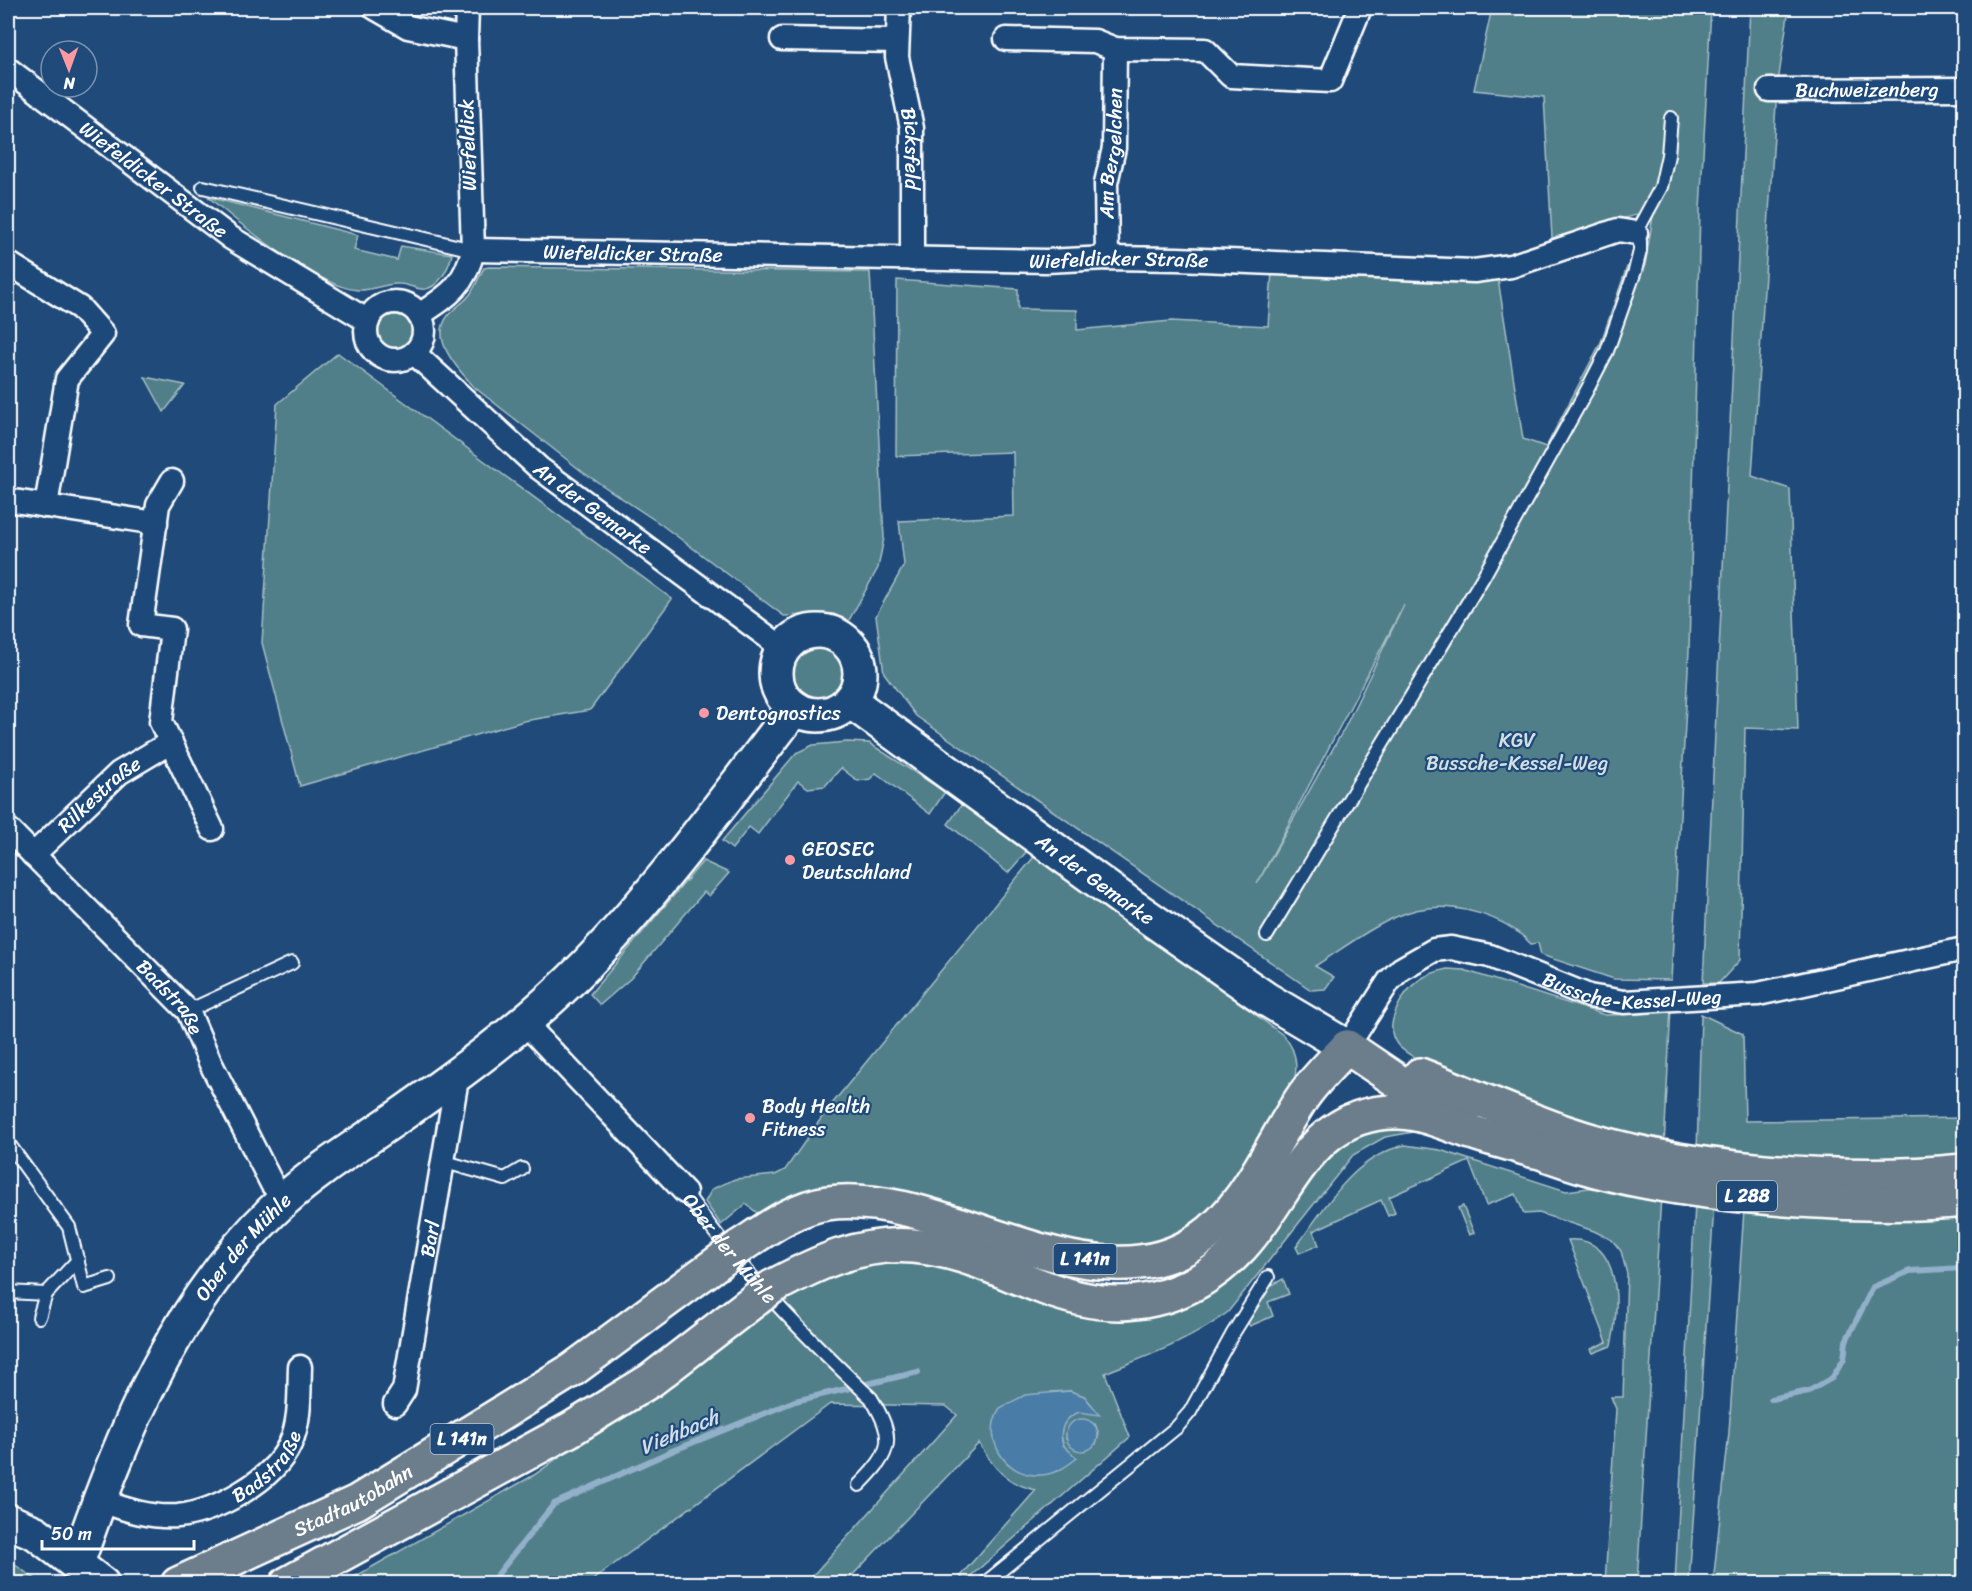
<svg xmlns="http://www.w3.org/2000/svg" width="1972" height="1591" viewBox="0 0 1972 1591" font-family="Sriracha,sans-serif">
  <style>
    .green { fill: #517f89; stroke: #a8bfc4; stroke-width: 1.5; fill-rule: evenodd }
    .water { fill: #497ba6; stroke: #92b0ca; stroke-width: 1.5 }
    .lines { fill: none; stroke-linecap: round; stroke-linejoin: round }
    .stream { stroke: #92b0ca; stroke-width: 6 }
    .lane-casing { stroke: #fff; stroke-width: 16 }
    .street-casing { stroke: #fff; stroke-width: 27 }
    .secondary-casing { stroke: #fff; stroke-width: 38 }
    .primary-casing { stroke: #fff; stroke-width: 38 }
    .highway-casing { stroke: #fff; stroke-width: 38 }
    .lane { stroke: #1f4a7a; stroke-width: 12 }
    .street { stroke: #1f4a7a; stroke-width: 22 }
    .secondary { stroke: #1f4a7a; stroke-width: 33 }
    .primary { stroke: #6c7d8b; stroke-width: 33 }
    .highway { stroke: #6c7d8b; stroke-width: 33 }
    .highway-bridge-casing { stroke: #fff; stroke-width: 38; stroke-linecap: butt }
    .highway-bridge { stroke: #6c7d8b; stroke-width: 33 }
    .poi-dot { fill: #ff9aa2; stroke: #1f4a7a; stroke-width: 2 }
    .labels { text-anchor: middle; dominant-baseline: central; stroke-width: 4.5; stroke-linejoin: round; paint-order: stroke }
    .shield { fill: #1f4a7a; stroke: #bcc9d7; stroke-width: 1.5 }
    .shield-label { font-size: 18px; font-weight: bold; fill: #fff }
    .street-label { font-size: 20px; fill: #fff; stroke: #1f4a7a }
    .poi-label { font-size: 20px; fill: #fff; stroke: #1f4a7a; text-anchor: start }
    .park-label { font-size: 20px; fill: #d4dfe2; stroke: #1f4a7a }
    .water-label { font-size: 21px; font-style: italic; fill: #d2dee9; stroke: #1f4a7a }
  </style>
  <rect width="100%" height="100%" fill="#1f4a7a"/>
  <filter id="ink" filterUnits="userSpaceOnUse"><feTurbulence type="fractalNoise" baseFrequency=".0167" numOctaves="2"/><feDisplacementMap in="SourceGraphic" scale="12" xChannelSelector="R" yChannelSelector="G"/><feConvolveMatrix kernelMatrix="1 2 1 2 8 2 1 2 1" color-interpolation-filters="sRGB"/></filter>
  <g filter="url(#ink)">
    <g class="green">
      <path d="M1492,8H1711L1700,210L1689,651L1671,980L1614,979L1541,955L1538,943L1531,944C1505,916 1454,901 1416,910C1380,919 1346,947 1315,966L1334,977L1325,989L1311,990L916,716L884,673L876,616L904,565L899,521L1014,516L1013,452L896,456L897,280L1018,289V309L1077,310V330L1171,321L1268,326L1272,272L1498,279L1523,439L1546,447L1601,342L1627,267L1644,271L1654,210L1552,238L1544,97L1474,90ZM1404,605L1345,727L1257,884Z"/>
      <polygon points="1750,8 1789,8 1777,89 1752,476 1790,489 1798,730 1745,728 1740,960 1719,983 1703,983"/>
      <path d="M208,197L358,235L354,250L397,260L401,246L452,254C449,268 438,291 421,289C413,288 407,284 399,284C385,283 372,291 358,290C320,288 238,223 208,197Z"/>
      <path d="M489,267L870,272L884,538L878,568L848,622L834,614L784,616L659,523L584,473L474,387C459,370 430,341 447,317C452,309 462,304 468,297C475,289 478,278 484,268Z"/>
      <circle cx="395" cy="333" r="18"/>
      <polygon points="338,353 672,599 590,710 524,721 300,786 262,643 277,404"/>
      <polygon points="145,377 185,385 164,412"/>
      <circle cx="817" cy="675" r="27"/>
      <polygon points="847,742 869,743 945,792 930,814 876,773 870,779 858,781 841,768 825,786 808,788 798,781 758,834 749,827 732,849 722,841 796,753 813,745"/>
      <polygon points="962,804 1028,850 1008,873 948,824"/>
      <path d="M1038,852L1283,1035C1301,1054 1297,1075 1290,1099L1205,1224L1126,1256L870,1192L762,1217L746,1204L721,1225L705,1202L712,1189L735,1179L775,1175L785,1170L827,1110Z"/>
      <polygon points="703,861 729,873 709,896 704,892 631,978 600,1005 590,994"/>
      <path d="M1447,969L1464,970L1605,1015L1639,1014L1671,1007L1664,1147C1640,1142 1616,1137 1593,1131C1562,1122 1411,1065 1397,1044C1388,1032 1392,1019 1398,1006C1409,984 1423,974 1447,969Z"/>
      <polygon points="1701,1014 1743,1034 1745,1121 1964,1118 1964,1158 1901,1164 1697,1153"/>
      <path d="M1386,1122L1441,1132H1414L1385,1137L1353,1155L1228,1312C1193,1340 1147,1356 1105,1373L1130,1437L965,1581L960,1576L1036,1490C1007,1484 993,1468 979,1443L845,1583H806L957,1415L946,1406L830,1404L594,1579L598,1583L342,1584L534,1475L765,1309L833,1268L908,1257L1160,1311L1326,1149ZM1070,1391L1084,1396L1099,1414C1093,1413 1086,1411 1080,1412C1055,1416 1056,1449 1077,1458L1058,1471L1037,1475L1051,1392ZM1095,1424L1099,1434L1096,1444L1066,1439L1067,1428Z"/>
      <path d="M1405,1145L1440,1150L1566,1191L1612,1185L1661,1196L1637,1583H1605L1616,1409L1611,1397H1623L1627,1274L1621,1251L1612,1240L1594,1231L1539,1213L1524,1214L1516,1194L1486,1205L1469,1161L1389,1197L1395,1213L1388,1216L1381,1200L1313,1231L1319,1245L1299,1253L1296,1247C1326,1206 1353,1157 1405,1145Z"/>
      <polygon points="1695,1204 1714,1206 1689,1583 1675,1584"/>
      <polygon points="1463,1206 1474,1233 1469,1235 1458,1208"/>
      <polygon points="1744,1209 1964,1211 1964,1583 1713,1584 1729,1432"/>
      <path d="M1568,1240C1623,1236 1620,1310 1611,1346L1593,1353L1591,1349L1607,1342Z"/>
      <polygon points="1283,1279 1289,1294 1268,1302 1273,1316 1250,1326 1247,1321 1270,1286"/>
      <polygon points="8,1560 41,1583 8,1583"/>
    </g>
    <g class="water">
      <path d="M1070,1391L1084,1396L1100,1415L1079,1412C1064,1418 1058,1430 1063,1445L1077,1458C1066,1467 1054,1475 1039,1475C1004,1476 981,1437 1000,1408L1025,1395Z"/>
      <circle cx="1082" cy="1435" r="16"/>
    </g>
    <g class="lines">
      <g class="stream">
        <polyline points="1771,1399 1809,1391 1832,1378 1844,1359 1846,1341 1873,1287 1910,1271 1964,1268"/>
        <polyline points="490,1584 554,1504 672,1451 795,1401 918,1372"/>
      </g>
      <defs>
        <g id="lane">
          <polyline points="203,187 473,250"/>
          <polyline points="1267,935 1482,579 1587,390 1607,351 1635,271 1640,251 1640,241 1636,233 1661,187 1668,155 1671,118"/>
          <polyline points="188,1011 292,963"/>
          <polyline points="8,1143 69,1227 84,1287 110,1279"/>
          <polyline points="442,1161 505,1179 522,1169"/>
          <path id="s1" d="M685,1192C738,1268 803,1334 871,1398C896,1439 892,1452 859,1485"/>
          <polyline points="8,1292 46,1294 78,1260"/>
          <polyline points="39,1317 46,1294"/>
          <polyline points="984,1584 1177,1427 1190,1412 1232,1335 1268,1277"/>
        </g>
        <g id="street">
          <polyline points="375,8 408,27 466,39"/>
          <path id="s2" d="M899,8L897,57L912,128V259"/>
          <polyline points="782,39 897,41"/>
          <polyline points="1006,39 1095,41 1115,49 1205,50 1231,76 1330,81 1360,8"/>
          <path id="s3" d="M8,69L231,238L368,321"/>
          <path id="s4" d="M1769,90L1964,89"/>
          <path id="s5" d="M473,250L1046,261L1107,258L1177,259L1474,271L1511,266L1618,230L1636,233"/>
          <path id="s6" d="M1107,258L1106,183L1114,148L1115,49"/>
          <polyline points="8,263 80,308 103,334 67,379 46,506"/>
          <circle cx="395" cy="331" r="29"/>
          <path d="M419,315C448,296 465,286 473,250L466,39L467,8"/>
          <path id="s7" d="M414,353L539,468L784,649"/>
          <polyline points="172,481 158,505 141,625 172,629 161,722 212,829"/>
          <polyline points="8,500 156,523"/>
          <path id="s8" d="M8,829L188,1011L210,1062L272,1184L284,1199"/>
          <path id="s9" d="M33,855L119,773L171,742"/>
          <polyline points="523,1021 685,1192"/>
          <path id="s10" d="M1347,1047L1389,981L1401,969L1434,950L1451,948L1490,956L1589,996L1624,1002L1758,994L1964,949"/>
          <path id="s11" d="M395,1404L404,1390L458,1073"/>
          <path id="s12" d="M102,1501C126,1510 151,1518 178,1516C216,1512 274,1480 290,1444C301,1421 299,1392 300,1367"/>
        </g>
        <g id="secondary">
          <circle cx="818" cy="673" r="42"/>
          <path id="s13" d="M850,701L1128,903L1266,999L1347,1047"/>
          <polyline points="8,1521 36,1533 102,1584"/>
          <path id="s14" d="M77,1563C124,1429 177,1298 284,1200C317,1170 358,1145 395,1119C461,1073 529,1023 586,965C662,886 728,795 795,708"/>
        </g>
        <g id="primary">
          <polyline points="1347,1047 1427,1101 1463,1118"/>
          <path d="M1420,1075C1468,1094 1516,1115 1564,1132C1677,1171 1846,1183 1964,1171"/>
          <path d="M1510,1139C1596,1179 1692,1192 1786,1199C1845,1203 1905,1206 1964,1200"/>
        </g>
        <g id="highway">
          <path d="M739,1247C767,1229 794,1208 827,1203C944,1187 1091,1314 1199,1240C1247,1208 1271,1144 1302,1098C1315,1079 1332,1063 1347,1047"/>
          <path d="M772,1287C817,1263 860,1242 913,1246C999,1252 1062,1320 1154,1299C1188,1291 1218,1272 1242,1246C1291,1193 1310,1109 1400,1112C1422,1113 1445,1123 1465,1130C1488,1138 1512,1144 1535,1151"/>
          <path id="s15" d="M178,1584L357,1502L572,1370L724,1258"/>
          <polyline points="287,1584 571,1429 651,1380 756,1299"/>
        </g>
      </defs>
      <use href="#lane" class="lane-casing"/>
      <use href="#street" class="street-casing"/>
      <use href="#secondary" class="secondary-casing"/>
      <use href="#primary" class="primary-casing"/>
      <use href="#highway" class="highway-casing"/>
      <use href="#lane" class="lane"/>
      <use href="#street" class="street"/>
      <use href="#secondary" class="secondary"/>
      <use href="#primary" class="primary"/>
      <use href="#highway" class="highway"/>
      <defs>
        <g id="highway-bridge">
          <polyline points="724,1258 739,1247"/>
          <polyline points="756,1299 772,1287"/>
        </g>
      </defs>
      <use href="#highway-bridge" class="highway-bridge-casing"/>
      <use href="#highway-bridge" class="highway-bridge"/>
    </g>
  </g>
  <g class="poi-dot">
    <circle cx="704" cy="713" r="6"/>
    <circle cx="790" cy="860" r="6"/>
    <circle cx="750" cy="1118" r="6"/>
  </g>
  <g class="labels">
    <g class="shield">
      <rect x="1717" y="1181" width="60" height="30" rx="4.5"/>
      <rect x="1053.5" y="1244" width="63" height="30" rx="4.5"/>
      <rect x="430.5" y="1424" width="63" height="30" rx="4.5"/>
    </g>
    <g class="shield-label">
      <text x="1747" y="1196">L 288</text>
      <text x="1085" y="1259">L 141n</text>
      <text x="462" y="1439">L 141n</text>
    </g>
    <g class="street-label">
      <text stroke="none"><textPath href="#s4" startOffset="98">Buchweizenberg</textPath></text>
      <text transform="translate(468 145) rotate(-92)">Wiefeldick</text>
      <text stroke="none"><textPath href="#s2" startOffset="142">Bicksfeld</textPath></text>
      <text stroke="none"><textPath href="#s6" startOffset="105">Am Bergelchen</textPath></text>
      <text stroke="none"><textPath href="#s3" startOffset="183">Wiefeldicker Straße</textPath></text>
      <text stroke="none"><textPath href="#s5" startOffset="160">Wiefeldicker Straße</textPath></text>
      <text stroke="none"><textPath href="#s5" startOffset="646">Wiefeldicker Straße</textPath></text>
      <text stroke="none"><textPath href="#s7" startOffset="237">An der Gemarke</textPath></text>
      <text stroke="none"><textPath href="#s9" startOffset="90">Rilkestraße</textPath></text>
      <text stroke="none"><textPath href="#s13" startOffset="303">An der Gemarke</textPath></text>
      <text stroke="none"><textPath href="#s10" startOffset="339">Bussche-Kessel-Weg</textPath></text>
      <text stroke="none"><textPath href="#s8" startOffset="234">Badstraße</textPath></text>
      <text stroke="none"><textPath href="#s11" startOffset="170">Barl</textPath></text>
      <text stroke="none"><textPath href="#s14" startOffset="360">Ober der Mühle</textPath></text>
      <text stroke="none"><textPath href="#s1" startOffset="72">Ober der Mühle</textPath></text>
      <text stroke="none"><textPath href="#s12" startOffset="183">Badstraße</textPath></text>
      <text stroke="none"><textPath href="#s15" startOffset="194">Stadtautobahn</textPath></text>
    </g>
    <g class="poi-label">
      <text x="716" y="713">Dentognostics</text>
      <text x="802" y="849">GEOSEC<tspan x="802" dy="23">Deutschland</tspan></text>
      <text x="762" y="1106">Body Health<tspan x="762" dy="23">Fitness</tspan></text>
    </g>
    <g class="park-label">
      <text x="1517" y="740">KGV<tspan x="1517" dy="23">Bussche-Kessel-Weg</tspan></text>
    </g>
    <g class="water-label">
      <text transform="translate(679 1432) rotate(-23)">Viehbach</text>
    </g>
  </g>
  <rect width="1972" height="1591" fill="none" stroke="#1f4a7a" stroke-width="30"/>
  <rect x="15" y="15" width="1942" height="1561" fill="none" stroke="#fff" stroke-width="2" filter="url(#ink)"/>
  <g transform="translate(69 69) rotate(179)"><circle r="28" fill="#1f4a7a" stroke="#7992af" stroke-width="1.5"/>
  <path d="M0-4.5L10 22L0 15L-10 22Z" fill="#ff9aa2"/>
  <text y="-9" font-size="16" font-weight="bold" text-anchor="middle" fill="#ffffff">N</text>
  </g>
  <path d="M42 1540v9h152v-9" fill="none" stroke="#ffffff" stroke-width="3"/>
  <text x="51" y="1540" font-size="18" fill="#ffffff" stroke="#1f4a7a" stroke-width="4.5" paint-order="stroke">50 m</text>
</svg>
